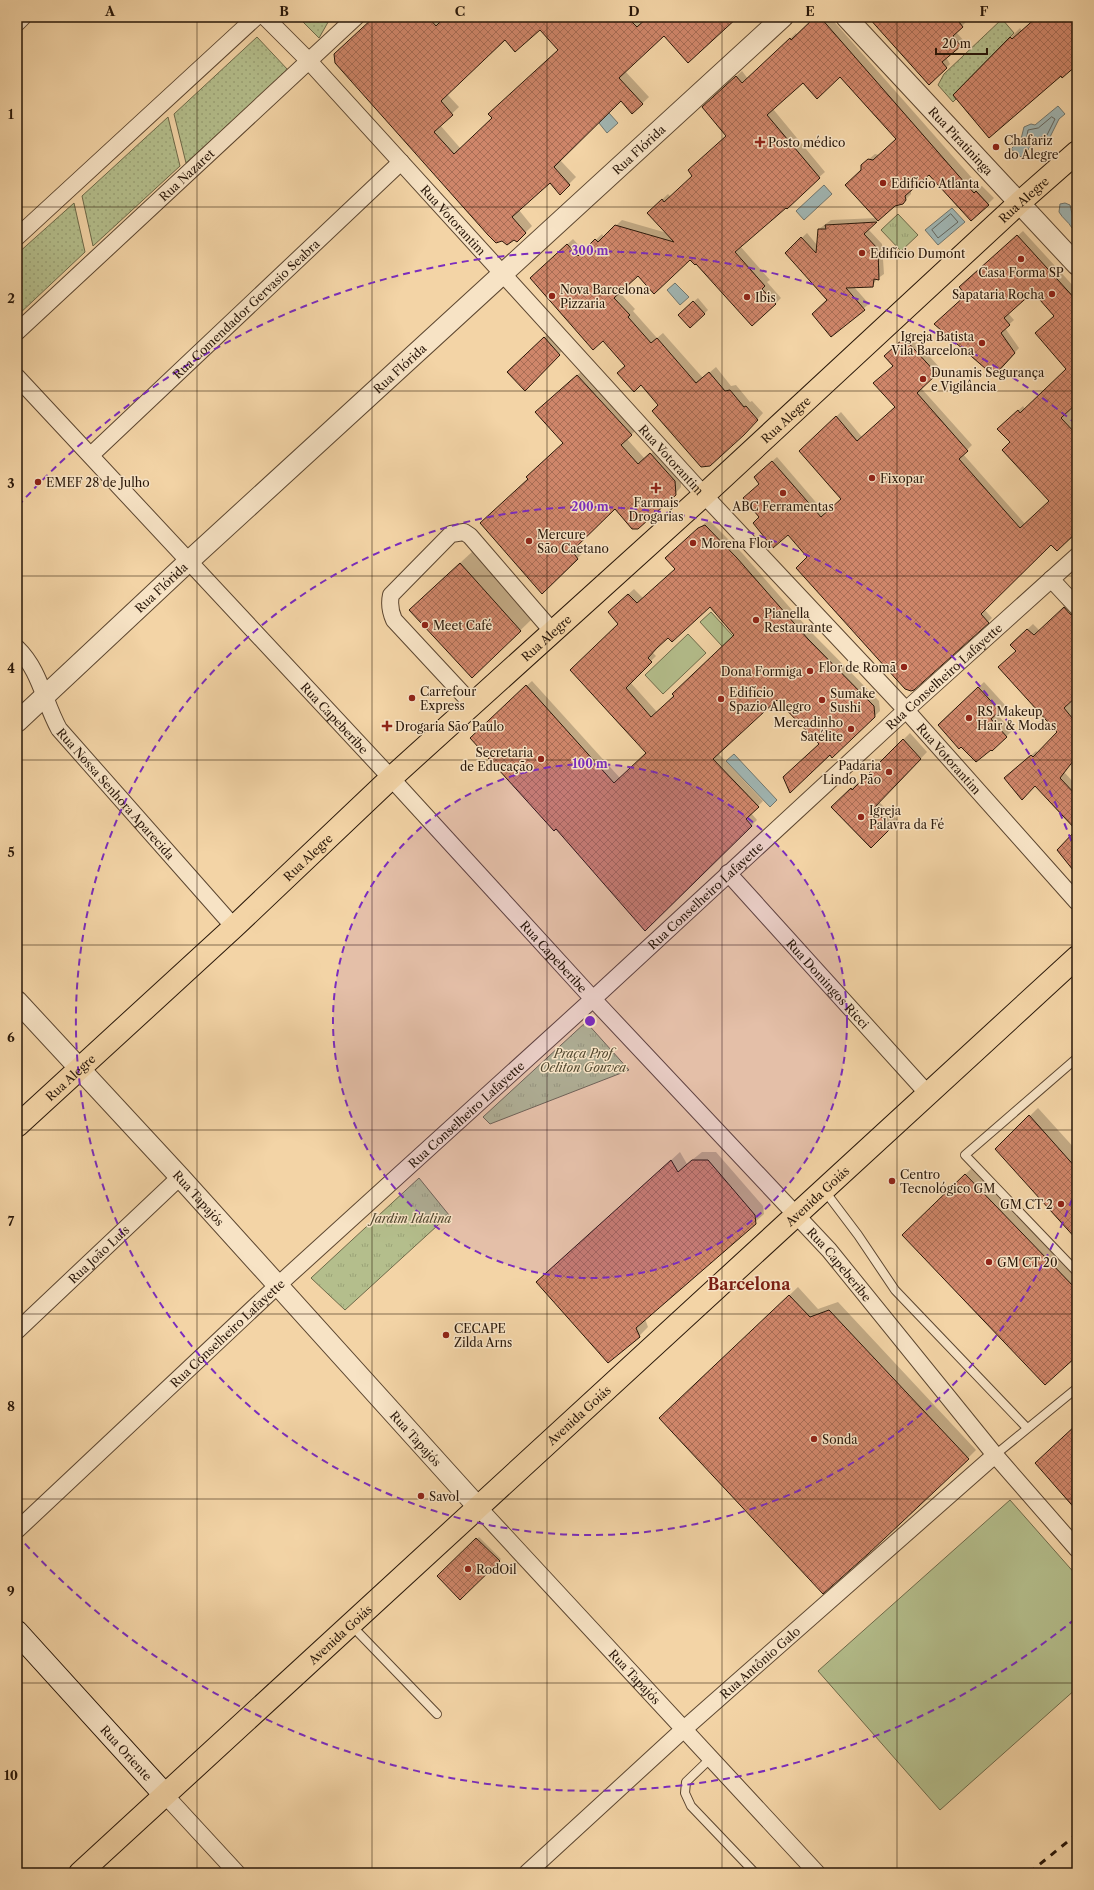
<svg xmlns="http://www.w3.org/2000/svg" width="1094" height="1890" viewBox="0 0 1094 1890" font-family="'Libre Caslon Text',serif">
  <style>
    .grass { fill: url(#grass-dots); stroke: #6e6a4a }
    .park { fill: url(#park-tufts); stroke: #6e6a4a }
    .pitch { fill: #b4be8c; stroke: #6e6a4a }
    .water { fill: #a0b5b2; stroke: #70766e }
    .shadow { fill: #0003; fill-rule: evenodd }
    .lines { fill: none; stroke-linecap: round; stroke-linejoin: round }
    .shore { stroke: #64665e; stroke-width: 1 }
    .building { fill: url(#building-cross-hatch); stroke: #291709; fill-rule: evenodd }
    .service-casing { stroke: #5c4630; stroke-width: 10 }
    .minor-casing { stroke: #5c4630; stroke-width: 18 }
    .tertiary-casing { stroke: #5c4630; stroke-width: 22 }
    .secondary-casing { stroke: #291709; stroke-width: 24 }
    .primary-casing { stroke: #291709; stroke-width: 24 }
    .service { stroke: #f7e3c5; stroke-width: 8 }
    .minor { stroke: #f7e3c5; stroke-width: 16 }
    .tertiary { stroke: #f7e3c5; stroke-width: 20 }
    .secondary { stroke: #f7e3c5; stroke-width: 22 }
    .primary { stroke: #f3d4a6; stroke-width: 22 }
    .rail { stroke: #291709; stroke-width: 3; stroke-dasharray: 7 7; stroke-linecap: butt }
    .grid { fill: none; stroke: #291709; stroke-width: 1; stroke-opacity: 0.55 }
    .ring { fill: none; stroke: #7b2cbf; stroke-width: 2; stroke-dasharray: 7 5 }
    .poi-dot { fill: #8f2418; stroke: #f7e3c5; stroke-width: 1.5 }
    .labels { text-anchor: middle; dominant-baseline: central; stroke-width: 3; stroke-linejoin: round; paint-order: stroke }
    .poi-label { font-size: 12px; fill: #291709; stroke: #f7e3c5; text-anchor: start }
    .street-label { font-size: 12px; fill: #291709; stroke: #f7e3c5 }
    .park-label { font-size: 12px; font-style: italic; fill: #534930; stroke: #f7e3c5 }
    .district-label { font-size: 16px; font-weight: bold; fill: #7a1f14; stroke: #f7e3c5 }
    .centre { fill: #7b2cbf; stroke: #f7e3c5; stroke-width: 2 }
    .ring-label { font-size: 12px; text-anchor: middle; font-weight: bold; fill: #7b2cbf; stroke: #f7e3c5; stroke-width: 3; stroke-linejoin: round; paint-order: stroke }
    .neatline { fill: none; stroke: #291709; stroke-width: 1.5 }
    .grid-label { font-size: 13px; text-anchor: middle; font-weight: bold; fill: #291709 }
  </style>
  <defs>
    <pattern id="grass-dots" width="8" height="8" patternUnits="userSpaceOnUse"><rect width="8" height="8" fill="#b4be8c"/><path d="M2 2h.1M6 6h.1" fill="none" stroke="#9ba377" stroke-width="1.8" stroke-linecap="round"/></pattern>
    <pattern id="park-tufts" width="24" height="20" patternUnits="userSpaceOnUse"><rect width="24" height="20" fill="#b4be8c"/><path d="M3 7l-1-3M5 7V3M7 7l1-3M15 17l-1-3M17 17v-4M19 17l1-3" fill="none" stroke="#9ba377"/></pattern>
    <pattern id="building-cross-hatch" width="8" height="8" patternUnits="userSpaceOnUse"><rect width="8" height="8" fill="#cf866a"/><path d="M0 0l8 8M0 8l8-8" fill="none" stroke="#a86d55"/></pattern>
  </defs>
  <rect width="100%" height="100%" fill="#f3d4a6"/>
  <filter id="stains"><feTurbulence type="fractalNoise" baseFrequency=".005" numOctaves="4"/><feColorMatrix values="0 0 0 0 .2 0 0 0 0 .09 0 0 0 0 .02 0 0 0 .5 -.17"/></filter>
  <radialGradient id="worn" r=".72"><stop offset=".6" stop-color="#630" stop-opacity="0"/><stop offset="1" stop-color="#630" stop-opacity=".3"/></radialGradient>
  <g class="grass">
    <polygon points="298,17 331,17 319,38"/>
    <polygon points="1002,19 1014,33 953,95 956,99 953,102 938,85 944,74"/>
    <polygon points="257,37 288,70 186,163 174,114"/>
    <polygon points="168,117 180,166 93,246 82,196"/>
    <polygon points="74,203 85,252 17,316 17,254"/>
  </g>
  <g class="park">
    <polygon points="898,214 918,235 901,251 881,230"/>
    <polygon points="586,1022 629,1070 490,1124 483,1117"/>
    <polygon points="419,1178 449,1215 345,1310 311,1278"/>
  </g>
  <g class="pitch">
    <polygon points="711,612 742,646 731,656 700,622"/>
    <polygon points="688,634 706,653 663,694 645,675"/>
    <polygon points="1010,1500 1077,1576 1077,1688 940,1810 818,1671"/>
  </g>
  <g class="water">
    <polygon points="1058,106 1065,114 1059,119 1049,139 1031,145 1024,156 1021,157 1011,149 1021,139 1024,127 1031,124 1035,125"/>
    <polygon points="609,113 618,123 607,133 599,123"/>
    <polygon points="824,185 832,194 804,220 796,211"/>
    <path d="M1065,203L1070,205L1073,218L1077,219V228H1072C1068,221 1063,219 1059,212L1060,204Z"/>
    <polygon points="952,208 965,222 938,245 925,230"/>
    <polygon points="675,283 689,297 680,305 667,290"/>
    <polygon points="734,754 777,800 770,807 726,761"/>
  </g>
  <g class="shadow">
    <path d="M375,17H440L443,20L447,17H640L644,21L649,17H736L664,35L625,71L649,97L632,113L621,100L560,160L576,177L560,193L550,182L519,210L532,226L517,241L336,63ZM540,28L559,50L461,149L440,125L459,107L447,94L505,39Z"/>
    <polygon points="744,17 750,17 746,20"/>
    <polygon points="816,17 830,17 964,169 980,187 982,186 994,198 988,204 929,174 911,190 911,194 902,203 894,206 868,229 882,244 884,274 877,279 872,286 854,287 869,304 831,335 828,300 786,253 807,233 817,245 819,229 831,220 877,218 862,170 868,160 875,154 879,155 897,139 841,75 803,82 773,109 825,172 740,246 770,280 767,282 781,298 775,304 690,259 638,274 619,292 635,309 633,311 657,338 663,333 703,378 716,367 731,386 736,385 750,402 752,401 763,413 750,428 626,366 603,339 537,272 573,239 584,251 602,234 604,237 622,220 667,233 654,207 668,194 671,197 694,175 727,136 709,101 742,71 748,79 796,33 797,35"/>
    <polygon points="870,17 962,17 966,22 956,32 964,41 946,57 950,64 929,84"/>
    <polygon points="1037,17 1077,17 1077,62 954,95 1020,28 1022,31"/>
    <polygon points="1023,231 1077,290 1077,531 1051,544 984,609 992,618 988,622 808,557 788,533 761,517 759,473 777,457 826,514 842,499 800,451 841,412 862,437 896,406 894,366 890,351 909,334 941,369 921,388 972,445 963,454 1025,524 1050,501 1011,442 999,429 1023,406 1025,409 1067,369 1055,316 1033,291 1008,313 1014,320 1005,328 1019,348 999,370 967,295 965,282"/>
    <polygon points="698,298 708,310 704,314 683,311"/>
    <polygon points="548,334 563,350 525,389 508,372"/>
    <polygon points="584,369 638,428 627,439 645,459 657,448 681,474 681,487 675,494 615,508 577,544 584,552 542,593 529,479 564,443 543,406"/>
    <path d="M710,521L742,553L813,634L879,701L880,711L832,756L777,698L718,753L763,801L751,813L757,820L645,929L476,732L532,681L620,778L647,753L571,670L619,624L614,607L634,589L643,598L676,569L671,553L705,523ZM710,606L735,635L657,712L630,682L656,656L652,652L668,636Z"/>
    <polygon points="473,551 533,618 472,677 423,597"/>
    <polygon points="1070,603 1077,609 1077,756 1064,772 1077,786 1077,830 1035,785 1010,774 1036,751 1038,753 1058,732 1017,651 1011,645 1033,624 1040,631"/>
    <polygon points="984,682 1005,705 996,713 1012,731 992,750 939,725"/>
    <polygon points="910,733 927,752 879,802 898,820 872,846 833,807 858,782 859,784"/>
    <polygon points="1038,1108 1077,1151 1077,1238 996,1149"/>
    <polygon points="680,1152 687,1164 702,1152 716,1152 763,1206 764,1214 645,1319 648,1327 639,1336 546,1274"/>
    <polygon points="974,1166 1077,1273 1077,1355 903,1235"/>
    <polygon points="798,1287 818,1309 838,1302 976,1450 968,1458 669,1410"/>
    <polygon points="479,1537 501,1559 461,1599 438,1576"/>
  </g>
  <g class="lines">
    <g class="shore">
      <polygon points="1052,117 1055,119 1047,135 1026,141 1028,130 1038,128"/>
      <polygon points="951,214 958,222 938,238 932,230"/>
    </g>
  </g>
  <g class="building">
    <path d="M374,17H428L436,26L445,17H627L637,27L648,17H738L688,63L664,36L619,78L643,104L632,114L621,101L554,167L570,185L560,195L550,183L512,217L526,233L517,242L514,240L507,245L502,241L496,243L488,235L335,63L334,54ZM540,30L558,50L488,114L492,118L454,154L434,132L453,115L441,101L505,40L515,52Z"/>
    <polygon points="815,17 820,17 958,175 974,193 976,191 989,205 971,221 929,175 905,196 906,200 903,204 895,206 878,221 845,185 861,170 861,165 868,159 873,160 896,139 840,77 817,99 803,83 767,115 820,178 787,209 786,208 735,252 765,286 762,289 776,304 752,326 696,264 695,265 690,260 654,294 638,276 614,298 630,315 628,317 651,343 657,338 696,383 709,372 725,391 730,390 744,407 746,406 758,420 744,435 710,466 701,467 652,411 658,405 641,385 634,392 617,373 625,366 603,341 593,350 530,278 567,244 578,256 595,239 598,242 615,225 674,242 647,213 662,199 664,202 692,176 688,170 726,136 702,107 736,76 742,83 790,38 791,40"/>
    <polygon points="868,17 955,17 963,27 953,36 961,46 942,62 947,68 929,85"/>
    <polygon points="1037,17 1077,17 1077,65 1062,78 1061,76 989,138 953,95 1010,37 1012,39"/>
    <polygon points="877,222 864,234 878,249 879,280 874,279 873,287 846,288 865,310 831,337 812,314 827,300 785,253 801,237 816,253 818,229 826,229 825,225"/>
    <polygon points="1017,235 1077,301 1077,403 1061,418 1077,435 1077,532 1057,551 1051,545 981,614 989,623 914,690 911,691 905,689 796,568 807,557 788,535 773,548 753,523 759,517 743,498 759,484 754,477 772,461 821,517 841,499 799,451 836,416 857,441 895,407 873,383 893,366 884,356 904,338 937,374 917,393 968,451 959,459 1020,528 1049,501 1002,450 1010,442 997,429 1018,410 1020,413 1066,369 1035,333 1054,316 1033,292 1004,318 1010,325 1001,333 1015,353 994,376 934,324 966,295 959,287"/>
    <polygon points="693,301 705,314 690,328 678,315"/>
    <polygon points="544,337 560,355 525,391 507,372"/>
    <polygon points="577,375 632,435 621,445 638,464 650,453 675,481 676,495 638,529 632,529 615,509 572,551 578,559 542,594 480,523 528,479 526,477 563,443 535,412"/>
    <path d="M705,525L737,558L808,639L874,706L875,717L832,758L830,755L790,793L783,777L819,744L777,700L713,759L759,807L746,819L752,826L645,931L556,829L554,831L470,738L526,685L614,783L646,753L570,670L618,624L608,612L628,594L637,603L675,569L665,558L698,528ZM710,607L734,635L672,694L674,696L651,717L626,688L652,662L648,658L657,648L668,638L672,642Z"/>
    <polygon points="460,563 521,631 472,678 409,610"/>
    <polygon points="1064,607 1070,614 1077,616 1077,696 1064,708 1077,724 1077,756 1060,778 1077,796 1077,875 1057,850 1076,830 1035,786 1022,800 1004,778 1031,755 1033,757 1057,732 998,667 1016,651 1010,645 1027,629 1034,635"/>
    <polygon points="978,687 1000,711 991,719 1007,737 992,751 991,750 976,762 961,747 959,749 938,725"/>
    <polygon points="903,739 921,759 873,809 892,827 871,848 831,807 851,788 852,790"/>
    <polygon points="1029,1115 1077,1169 1077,1240 995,1149"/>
    <polygon points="671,1160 678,1172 692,1160 708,1160 755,1215 756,1224 636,1328 640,1337 608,1363 536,1282"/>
    <polygon points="965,1174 1077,1290 1077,1356 1045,1385 902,1235"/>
    <polygon points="789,1295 810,1317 829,1310 969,1459 868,1554 823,1594 659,1418"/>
    <polygon points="1077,1424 1077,1511 1035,1463"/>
    <polygon points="476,1538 500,1561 460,1600 437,1576"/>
  </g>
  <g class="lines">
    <defs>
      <g id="service">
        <polyline points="1077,1058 965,1155 1077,1272"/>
        <polyline points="824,1190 858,1235 895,1290 1027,1428"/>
        <polyline points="995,1455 1077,1388"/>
        <polyline points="351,1625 437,1714"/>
        <polyline points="711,1758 686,1782 685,1793 691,1806 755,1873"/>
      </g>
      <g id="minor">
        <path id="s1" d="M265,17L308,60L704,495L906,710L1077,902"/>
        <polyline points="17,23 23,17"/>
        <polyline points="17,237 256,17"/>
        <path id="s2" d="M17,332L356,17"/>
        <path id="s3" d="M17,377L391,778L593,999L829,1250L995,1455L1077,1549"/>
        <path id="s4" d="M91,455L401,162"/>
        <polyline points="1051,579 1077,607"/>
        <path id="s5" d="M17,648C40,670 44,702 59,729L234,927"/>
        <path d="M473,705L394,620C390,611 389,604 391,595L451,534L464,532L470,536L553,632"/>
        <path id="s6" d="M728,873L928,1094"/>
        <path id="s7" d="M17,1331L180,1177"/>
        <path id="s8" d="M478,1507L817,1873"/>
        <path id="s9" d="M17,1530L277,1286L593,999L906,710L1077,556"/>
        <polyline points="165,1795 237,1873"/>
        <path id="s10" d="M527,1873L684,1729L995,1455"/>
      </g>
      <g id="tertiary">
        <path id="s11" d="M846,17L1077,265"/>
        <path id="s12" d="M17,722L189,561L783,17"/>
        <path id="s13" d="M17,1001L180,1177L478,1507"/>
      </g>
      <g id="secondary">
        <path id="s14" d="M17,1632L165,1795"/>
      </g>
      <g id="primary">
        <path id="s15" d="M17,1126L234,927L391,778L704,495L1019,203L1077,152"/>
        <path id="s16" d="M80,1873L1077,957"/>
      </g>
    </defs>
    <use href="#service" class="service-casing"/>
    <use href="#minor" class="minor-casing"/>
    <use href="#tertiary" class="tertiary-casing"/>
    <use href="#secondary" class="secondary-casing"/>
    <use href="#primary" class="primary-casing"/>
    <use href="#service" class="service"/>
    <use href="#minor" class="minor"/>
    <use href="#tertiary" class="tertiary"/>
    <use href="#secondary" class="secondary"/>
    <use href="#primary" class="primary"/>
    <g class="rail">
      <polyline points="1029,1873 1077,1834"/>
      <polyline points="1068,1873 1077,1866"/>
    </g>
  </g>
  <path class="grid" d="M197,17V1873M372,17V1873M547,17V1873M722,17V1873M897,17V1873M17,207H1077M17,391H1077M17,576H1077M17,760H1077M17,945H1077M17,1130H1077M17,1314H1077M17,1499H1077M17,1683H1077"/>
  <circle cx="590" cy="1021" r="257" fill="#7b2cbf" fill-opacity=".12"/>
  <g class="ring">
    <circle cx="590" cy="1021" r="257"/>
    <path d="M1076 1188A514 514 0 1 1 1076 854"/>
    <path d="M1075 1619A770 770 0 0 1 18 1536M18 506A770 770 0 0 1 1075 423"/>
  </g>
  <g class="poi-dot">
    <path d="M758 136h4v4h4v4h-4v4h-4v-4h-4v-4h4z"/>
    <circle cx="996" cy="147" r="4"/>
    <circle cx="883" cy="183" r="4"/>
    <circle cx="862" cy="253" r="4"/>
    <circle cx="1021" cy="259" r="4"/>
    <circle cx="1052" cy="294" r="4"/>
    <circle cx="552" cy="296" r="4"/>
    <circle cx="747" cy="297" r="4"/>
    <circle cx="982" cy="343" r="4"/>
    <circle cx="923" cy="379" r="4"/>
    <circle cx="872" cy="478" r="4"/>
    <circle cx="38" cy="482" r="4"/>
    <path d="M654 482h4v4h4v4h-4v4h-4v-4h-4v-4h4z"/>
    <circle cx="783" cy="493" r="4"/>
    <circle cx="529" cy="541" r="4"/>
    <circle cx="693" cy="543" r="4"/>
    <circle cx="756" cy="620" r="4"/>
    <circle cx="425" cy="625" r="4"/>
    <circle cx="904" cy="667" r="4"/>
    <circle cx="810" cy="671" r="4"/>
    <circle cx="412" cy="698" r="4"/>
    <circle cx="721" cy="699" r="4"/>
    <circle cx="822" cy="700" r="4"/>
    <circle cx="969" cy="718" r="4"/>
    <path d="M385 720h4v4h4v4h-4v4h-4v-4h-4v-4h4z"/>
    <circle cx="851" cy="729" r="4"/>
    <circle cx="541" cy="759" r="4"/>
    <circle cx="889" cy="772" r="4"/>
    <circle cx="861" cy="817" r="4"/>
    <circle cx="892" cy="1181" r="4"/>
    <circle cx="1061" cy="1204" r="4"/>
    <circle cx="989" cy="1262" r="4"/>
    <circle cx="446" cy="1335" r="4"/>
    <circle cx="814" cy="1439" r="4"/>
    <circle cx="421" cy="1496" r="4"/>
    <circle cx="468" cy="1569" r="4"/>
  </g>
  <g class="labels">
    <g class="poi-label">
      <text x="1004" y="140">Chafariz<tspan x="1004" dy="14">do Alegre</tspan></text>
      <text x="768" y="142">Posto médico</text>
      <text x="891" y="183">Edifício Atlanta</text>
      <text x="870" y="253">Edifício Dumont</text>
      <text x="1021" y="272" text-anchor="middle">Casa Forma SP</text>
      <text x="560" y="289">Nova Barcelona<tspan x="560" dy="14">Pizzaria</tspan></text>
      <text x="1044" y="294" text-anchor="end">Sapataria Rocha</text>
      <text x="755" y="297">Ibis</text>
      <text x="974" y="336" text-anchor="end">Igreja Batista<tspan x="974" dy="14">Vila Barcelona</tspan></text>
      <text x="931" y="372">Dunamis Segurança<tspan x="931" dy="14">e Vigilância</tspan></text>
      <text x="880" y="478">Fixopar</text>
      <text x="46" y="482">EMEF 28 de Julho</text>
      <text x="656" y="502" text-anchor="middle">Farmais<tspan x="656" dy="14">Drogarias</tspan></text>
      <text x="783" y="506" text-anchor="middle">ABC Ferramentas</text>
      <text x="537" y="534">Mercure<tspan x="537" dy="14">São Caetano</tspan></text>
      <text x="701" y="543">Morena Flor</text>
      <text x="764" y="613">Pianella<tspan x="764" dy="14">Restaurante</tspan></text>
      <text x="433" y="625">Meet Café</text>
      <text x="896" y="667" text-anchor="end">Flor de Romã</text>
      <text x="802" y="671" text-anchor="end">Dona Formiga</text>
      <text x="420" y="691">Carrefour<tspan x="420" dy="14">Express</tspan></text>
      <text x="729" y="692">Edifício<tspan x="729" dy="14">Spazio Allegro</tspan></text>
      <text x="830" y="693">Sumake<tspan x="830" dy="14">Sushi</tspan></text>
      <text x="977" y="711">RS Makeup<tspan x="977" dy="14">Hair &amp; Modas</tspan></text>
      <text x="843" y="722" text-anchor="end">Mercadinho<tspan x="843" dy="14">Satélite</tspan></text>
      <text x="395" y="726">Drogaria São Paulo</text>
      <text x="533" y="752" text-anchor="end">Secretaria<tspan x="533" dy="14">de Educação</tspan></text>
      <text x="881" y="765" text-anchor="end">Padaria<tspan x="881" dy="14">Lindo Pão</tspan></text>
      <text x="869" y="810">Igreja<tspan x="869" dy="14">Palavra da Fé</tspan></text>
      <text x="900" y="1174">Centro<tspan x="900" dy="14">Tecnológico GM</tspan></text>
      <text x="1053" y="1204" text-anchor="end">GM CT 2</text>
      <text x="997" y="1262">GM CT 20</text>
      <text x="454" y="1328">CECAPE<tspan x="454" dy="14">Zilda Arns</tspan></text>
      <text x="822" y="1439">Sonda</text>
      <text x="429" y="1496">Savol</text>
      <text x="476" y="1569">RodOil</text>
    </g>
    <g class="street-label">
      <text stroke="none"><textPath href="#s11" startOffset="169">Rua Piratininga</textPath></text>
      <text stroke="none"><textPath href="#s12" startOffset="845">Rua Flórida</textPath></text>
      <text stroke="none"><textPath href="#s2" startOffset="231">Rua Nazaret</textPath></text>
      <text stroke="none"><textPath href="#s15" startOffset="1368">Rua Alegre</textPath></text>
      <text stroke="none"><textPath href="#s1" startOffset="277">Rua Votorantim</textPath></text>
      <text stroke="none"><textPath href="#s4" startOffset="213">Rua Comendador Gervasio Seabra</textPath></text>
      <text stroke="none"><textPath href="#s12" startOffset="521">Rua Flórida</textPath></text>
      <text stroke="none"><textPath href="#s15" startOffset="1044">Rua Alegre</textPath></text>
      <text stroke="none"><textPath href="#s1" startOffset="601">Rua Votorantim</textPath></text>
      <text stroke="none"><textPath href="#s12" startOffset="197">Rua Flórida</textPath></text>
      <text stroke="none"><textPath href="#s15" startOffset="720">Rua Alegre</textPath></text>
      <text stroke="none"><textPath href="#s9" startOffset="1260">Rua Conselheiro Lafayette</textPath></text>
      <text stroke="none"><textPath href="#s3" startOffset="466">Rua Capeberibe</textPath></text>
      <text stroke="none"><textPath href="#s1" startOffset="1009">Rua Votorantim</textPath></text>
      <text stroke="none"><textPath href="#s5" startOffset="178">Rua Nossa Senhora Aparecida</textPath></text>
      <text stroke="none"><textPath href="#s15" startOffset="396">Rua Alegre</textPath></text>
      <text stroke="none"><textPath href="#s9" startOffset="936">Rua Conselheiro Lafayette</textPath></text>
      <text stroke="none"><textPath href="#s3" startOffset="790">Rua Capeberibe</textPath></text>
      <text stroke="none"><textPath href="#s6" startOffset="149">Rua Domingos Ricci</textPath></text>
      <text stroke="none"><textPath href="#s15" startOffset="72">Rua Alegre</textPath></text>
      <text stroke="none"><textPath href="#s9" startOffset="612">Rua Conselheiro Lafayette</textPath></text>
      <text stroke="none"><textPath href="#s16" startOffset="1001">Avenida Goiás</textPath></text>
      <text stroke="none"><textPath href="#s13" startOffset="268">Rua Tapajós</textPath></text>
      <text stroke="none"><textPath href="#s7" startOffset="112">Rua João Luis</textPath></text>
      <text stroke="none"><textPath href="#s3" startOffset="1210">Rua Capeberibe</textPath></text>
      <text stroke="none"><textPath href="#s9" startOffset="288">Rua Conselheiro Lafayette</textPath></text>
      <text stroke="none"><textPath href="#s16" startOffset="677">Avenida Goiás</textPath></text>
      <text stroke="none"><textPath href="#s13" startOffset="592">Rua Tapajós</textPath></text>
      <text stroke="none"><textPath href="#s16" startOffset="353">Avenida Goiás</textPath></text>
      <text stroke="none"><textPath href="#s10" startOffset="314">Rua Antônio Galo</textPath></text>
      <text stroke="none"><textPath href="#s8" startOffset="231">Rua Tapajós</textPath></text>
      <text stroke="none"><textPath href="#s14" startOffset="163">Rua Oriente</textPath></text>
    </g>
    <g class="park-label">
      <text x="583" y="1053">Praça Prof<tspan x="583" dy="14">Oeliton Gouvea</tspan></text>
      <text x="411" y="1218">Jardim Idalina</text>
    </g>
    <g class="district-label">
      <text x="749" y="1284">Barcelona</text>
    </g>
  </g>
  <circle cx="590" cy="1021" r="6" class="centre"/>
  <g class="ring-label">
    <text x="590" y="255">300 m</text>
    <text x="590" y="511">200 m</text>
    <text x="590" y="768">100 m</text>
  </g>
  <rect width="1094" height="1890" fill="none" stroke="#f3d4a6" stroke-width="44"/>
  <path d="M936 48v6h51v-6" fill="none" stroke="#291709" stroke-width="2"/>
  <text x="942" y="48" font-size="12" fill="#291709" stroke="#f7e3c5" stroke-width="3" paint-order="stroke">20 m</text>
  <rect x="22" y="22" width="1050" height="1846" class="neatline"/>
  <g class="grid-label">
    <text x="110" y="16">A</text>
    <text x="284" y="16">B</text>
    <text x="460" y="16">C</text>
    <text x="634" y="16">D</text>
    <text x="810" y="16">E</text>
    <text x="984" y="16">F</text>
    <text x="11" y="119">1</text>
    <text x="11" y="303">2</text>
    <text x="11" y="488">3</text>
    <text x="11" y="673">4</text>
    <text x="11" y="857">5</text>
    <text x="11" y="1042">6</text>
    <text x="11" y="1226">7</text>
    <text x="11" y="1411">8</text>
    <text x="11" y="1596">9</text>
    <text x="11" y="1780">10</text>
  </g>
  <rect width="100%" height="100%" filter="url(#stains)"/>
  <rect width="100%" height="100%" fill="url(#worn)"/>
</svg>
